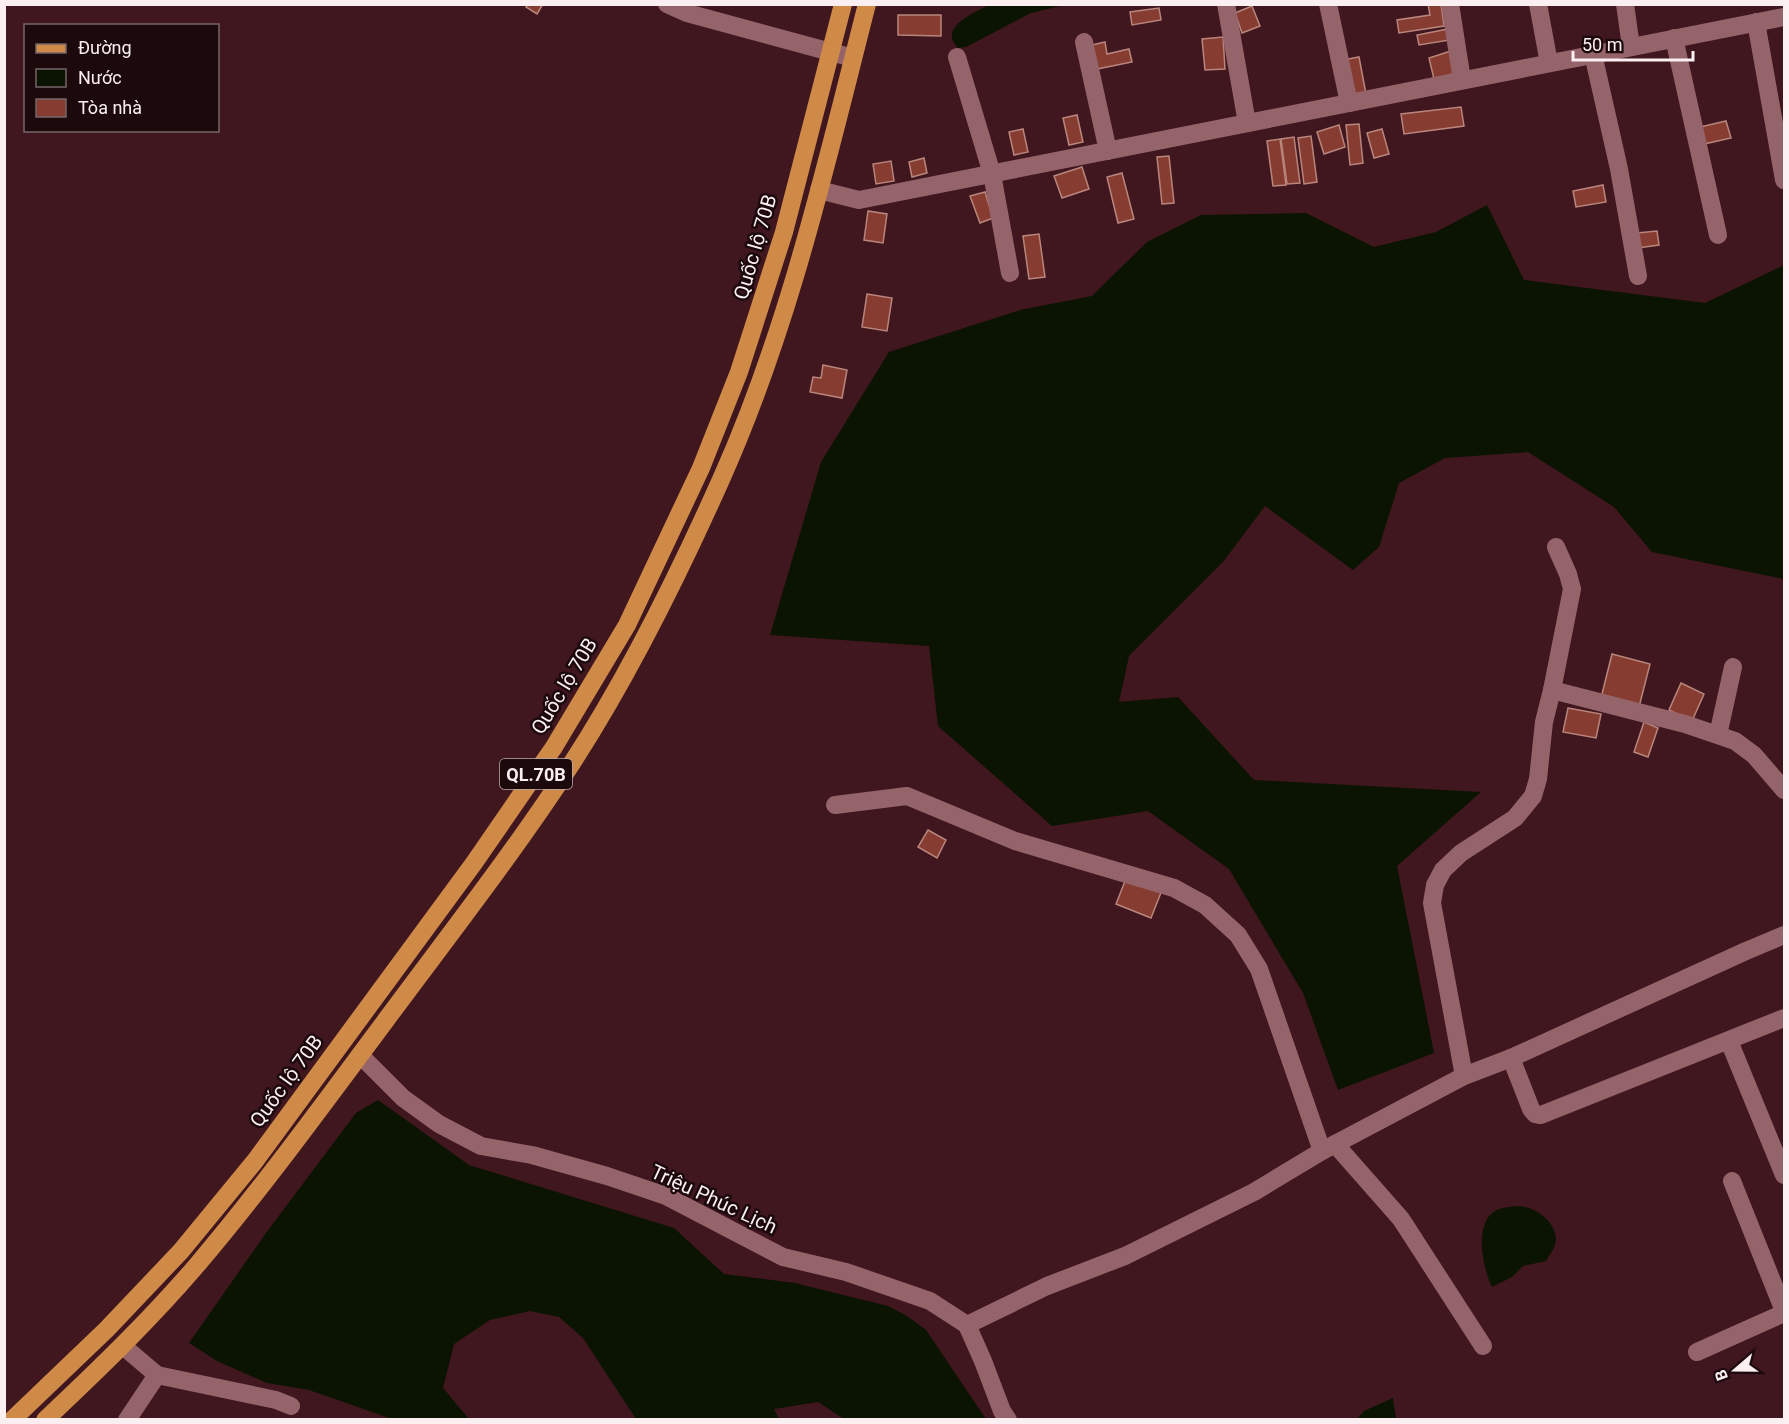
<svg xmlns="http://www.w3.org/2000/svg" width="1789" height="1424" viewBox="0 0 1789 1424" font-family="Roboto,sans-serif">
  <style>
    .water { fill: #0a1401 }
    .building { fill: #873c31; stroke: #b9867d; stroke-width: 1.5 }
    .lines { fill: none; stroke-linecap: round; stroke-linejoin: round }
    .street { stroke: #95646b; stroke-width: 18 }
    .primary { stroke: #cf8a48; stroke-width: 18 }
    .labels { text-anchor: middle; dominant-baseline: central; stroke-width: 5; stroke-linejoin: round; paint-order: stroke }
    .shield { fill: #1b090c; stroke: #b8aaac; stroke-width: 1.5 }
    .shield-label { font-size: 18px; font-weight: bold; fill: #fbeff1 }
    .street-label { font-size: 20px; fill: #fbeff1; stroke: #1b090c }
  </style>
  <rect width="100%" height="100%" fill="#40161f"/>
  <g class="water">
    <path d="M989,5V4L1064,5L1031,13L966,47L958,48C937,28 975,12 989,5Z"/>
    <polygon points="1487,205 1524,280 1705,303 1784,265 1784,579 1652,552 1614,507 1528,452 1445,458 1399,483 1379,547 1353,570 1265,506 1223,562 1129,656 1119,702 1178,697 1254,780 1481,792 1397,866 1434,1053 1338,1090 1303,993 1229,869 1148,811 1052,826 938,726 929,646 770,635 821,462 889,352 1020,310 1092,296 1147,242 1201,215 1306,213 1374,247 1436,232"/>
    <polygon points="378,1100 469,1165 674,1228 724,1274 795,1283 888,1306 907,1316 926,1330 986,1419 844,1419 818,1402 774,1409 779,1419 636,1419 583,1338 559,1317 530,1311 490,1320 454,1344 443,1388 469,1419 392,1419 309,1390 267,1383 217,1361 189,1343 266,1233 356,1113"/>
    <path d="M1518,1206C1535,1207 1554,1220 1556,1238C1556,1247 1550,1254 1546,1261L1523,1266L1512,1277L1492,1287C1483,1268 1475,1230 1491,1214C1498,1207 1509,1207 1518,1206Z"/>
    <polygon points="1393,1398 1396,1419 1357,1419 1364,1411"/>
  </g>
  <g class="building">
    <polygon points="528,4 543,4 537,14 526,7"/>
    <polygon points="1428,4 1441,4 1444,26 1399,33 1397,20 1430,15"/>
    <polygon points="1252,6 1260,26 1242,33 1235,13"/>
    <polygon points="1159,8 1161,20 1132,25 1130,12"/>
    <polygon points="898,15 941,15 941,36 898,35"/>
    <polygon points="1448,29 1450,40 1419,45 1417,35"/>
    <polygon points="1223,37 1225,69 1205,70 1202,39"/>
    <polygon points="1105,42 1107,54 1129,49 1132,62 1097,69 1092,45"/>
    <polygon points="1451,51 1457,73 1434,79 1429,58"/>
    <polygon points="1359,57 1366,94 1350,97 1343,60"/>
    <polygon points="1461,107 1464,126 1404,134 1401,114"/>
    <polygon points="1077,115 1083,142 1069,145 1063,118"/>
    <polygon points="1726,121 1731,138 1704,144 1700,127"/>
    <polygon points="1359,124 1363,163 1350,165 1346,125"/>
    <polygon points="1339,125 1345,147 1324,154 1317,132"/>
    <polygon points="1023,129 1028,152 1014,155 1009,132"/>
    <polygon points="1382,129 1389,154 1374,158 1367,133"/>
    <polygon points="1311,136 1317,182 1304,184 1298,138"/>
    <polygon points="1294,137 1300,183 1287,184 1281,139"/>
    <polygon points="1280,139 1286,185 1273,186 1267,141"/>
    <polygon points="1169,156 1174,203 1162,204 1157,157"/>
    <polygon points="924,158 927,173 912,177 909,162"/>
    <polygon points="891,161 894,181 876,184 873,164"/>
    <polygon points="1082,167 1089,189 1062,198 1054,176"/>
    <polygon points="1122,173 1134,219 1118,223 1107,177"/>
    <polygon points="1603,185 1606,202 1576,207 1573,191"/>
    <polygon points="985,192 993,218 980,223 970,196"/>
    <polygon points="868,211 887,214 883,243 864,240"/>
    <polygon points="1657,231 1659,245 1638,248 1637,233"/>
    <polygon points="1039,234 1045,277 1029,279 1023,236"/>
    <polygon points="867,294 892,298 887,331 862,327"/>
    <polygon points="823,365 847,370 842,398 810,392 813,377 821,378"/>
    <polygon points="1612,654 1650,664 1639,707 1601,698"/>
    <polygon points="1681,683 1704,694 1692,721 1669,710"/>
    <polygon points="1568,708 1601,714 1596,738 1563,732"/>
    <polygon points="1644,722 1658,728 1648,757 1634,752"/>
    <polygon points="928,830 946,840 937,858 918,847"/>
    <polygon points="1129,871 1164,885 1151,918 1116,904"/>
  </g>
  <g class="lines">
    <g class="street">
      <polyline points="667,4 687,13 853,58"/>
      <polyline points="1226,4 1247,123"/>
      <polyline points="1328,4 1349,103"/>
      <polyline points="1450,4 1462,80"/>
      <polyline points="1538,4 1549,63"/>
      <polyline points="1625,4 1631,47"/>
      <polyline points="1756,22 1784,180"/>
      <polyline points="1674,38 1718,235"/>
      <polyline points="1084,42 1108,151"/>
      <polyline points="1593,54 1619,169 1638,276"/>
      <polyline points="957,57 992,174 1010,273"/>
      <polyline points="819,190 859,200 1784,17"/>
      <polyline points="1552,690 1685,724 1735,741 1754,755 1784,790"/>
      <polyline points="1718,735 1733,667"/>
      <polyline points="835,805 907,796 1015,841 1174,888 1205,905 1238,935 1259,969 1322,1151"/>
      <polyline points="1729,1041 1784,1175"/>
      <polyline points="360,1055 403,1098 439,1124 481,1146 532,1155 607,1176 666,1196 783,1257 846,1272 930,1301 967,1325 983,1361 1002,1411 1008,1420"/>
      <polyline points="1511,1058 1531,1109 1535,1114 1541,1115 1784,1018"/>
      <polyline points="1464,1076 1432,903 1435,885 1443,870 1461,853 1515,818 1533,796 1538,779 1544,722 1552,690 1572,589 1568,574 1556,547"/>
      <polyline points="1335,1144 1401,1219 1483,1346"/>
      <polyline points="1732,1181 1784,1311"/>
      <polyline points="967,1325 1047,1286 1125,1256 1254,1192 1322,1151 1464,1076 1511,1058 1746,951 1784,935"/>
      <polyline points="123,1346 157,1375 276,1400 291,1406"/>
      <polyline points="1697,1352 1784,1313"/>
      <polyline points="127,1420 157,1375"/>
    </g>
    <g class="primary">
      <polyline points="12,1420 107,1329 181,1251 255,1161 474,863 554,747 627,625 701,468 739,372 784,232 843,4"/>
      <path d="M45,1420C98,1370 150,1320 197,1265C264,1186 324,1103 386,1020C449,935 514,852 572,763C631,672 679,574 723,475C790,324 826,164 867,4"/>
    </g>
  </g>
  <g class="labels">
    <rect class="shield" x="500" y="759" width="72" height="30" rx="4.5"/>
    <g class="shield-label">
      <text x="536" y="774">QL.70B</text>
    </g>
    <g class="street-label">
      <text transform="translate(755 247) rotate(-74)">Quốc lộ 70B</text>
      <text transform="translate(564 686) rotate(-59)">Quốc lộ 70B</text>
      <text transform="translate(286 1081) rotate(-54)">Quốc lộ 70B</text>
      <text transform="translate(714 1199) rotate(25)">Triệu Phúc Lịch</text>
    </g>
  </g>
  <rect width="1789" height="1424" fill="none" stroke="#fbeff1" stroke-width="12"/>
  <rect x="24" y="24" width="195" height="108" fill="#1b090c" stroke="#756568" stroke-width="1.5"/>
  <rect x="36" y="44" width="30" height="9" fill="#cf8a48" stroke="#756568" stroke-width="1.5"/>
  <text x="78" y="54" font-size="18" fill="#fbeff1">Đường</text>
  <rect x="36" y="69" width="30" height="18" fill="#0a1401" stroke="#756568" stroke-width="1.5"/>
  <text x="78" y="84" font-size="18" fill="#fbeff1">Nước</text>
  <rect x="36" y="99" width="30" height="18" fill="#873c31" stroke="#756568" stroke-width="1.5"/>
  <text x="78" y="114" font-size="18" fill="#fbeff1">Tòa nhà</text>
  <g transform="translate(1735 1370) rotate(250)" stroke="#1b090c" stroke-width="4.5" paint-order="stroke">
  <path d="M0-4.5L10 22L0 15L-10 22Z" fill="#fbeff1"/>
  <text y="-9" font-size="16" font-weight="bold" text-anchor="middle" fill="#fbeff1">B</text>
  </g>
  <path d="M1573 51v9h120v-9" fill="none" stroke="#fbeff1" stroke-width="3"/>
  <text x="1582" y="51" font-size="18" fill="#fbeff1" stroke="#1b090c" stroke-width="4.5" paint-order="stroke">50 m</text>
</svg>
